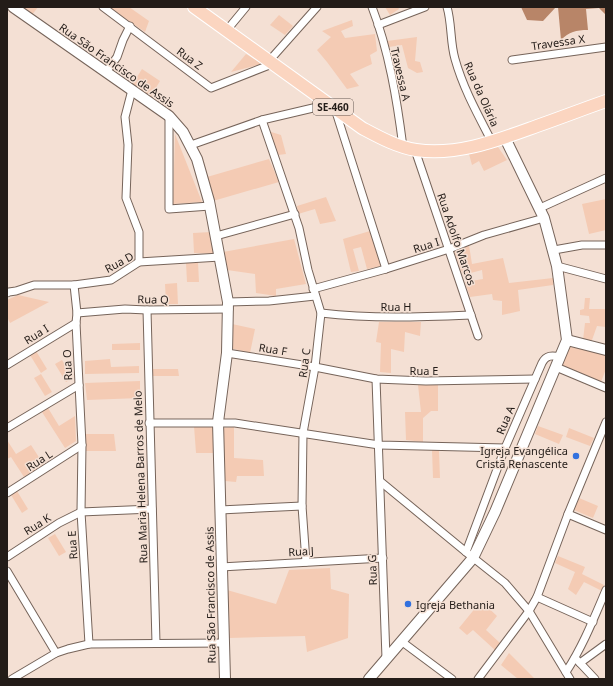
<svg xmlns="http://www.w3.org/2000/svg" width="613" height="686" viewBox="0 0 613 686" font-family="'Noto Sans',sans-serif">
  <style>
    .green { fill: #f4cbb4 }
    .water { fill: #b88568 }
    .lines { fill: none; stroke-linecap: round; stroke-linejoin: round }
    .street-casing { stroke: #76645a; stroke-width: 9 }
    .secondary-casing { stroke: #76645a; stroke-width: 12 }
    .primary-casing { stroke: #fff; stroke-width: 14 }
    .street { stroke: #fff; stroke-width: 7 }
    .secondary { stroke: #fff; stroke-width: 10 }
    .primary { stroke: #fbd5c0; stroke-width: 12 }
    .poi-dot { fill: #3271df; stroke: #f4e0d4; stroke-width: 1.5 }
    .labels { text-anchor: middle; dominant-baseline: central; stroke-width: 3; stroke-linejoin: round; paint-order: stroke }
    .shield { fill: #f4e0d4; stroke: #625750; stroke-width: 1 }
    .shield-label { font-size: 10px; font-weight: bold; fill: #231c18 }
    .street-label { font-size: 11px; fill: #231c18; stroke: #f4e0d4 }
    .poi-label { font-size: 11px; fill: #231c18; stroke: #f4e0d4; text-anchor: end }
  </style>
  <rect width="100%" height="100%" fill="#f4e0d4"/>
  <g class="green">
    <polygon points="21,7 38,7 32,15"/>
    <polygon points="109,7 129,7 149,21 145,32"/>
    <polygon points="385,7 398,7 399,9 390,15"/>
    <polygon points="279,15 293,26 285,35 270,25"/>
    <polygon points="352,20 353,26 341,31 345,38 375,34 377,51 370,55 372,64 350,74 359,86 347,89 327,62 317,50 331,37 322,31"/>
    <polygon points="417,37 415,61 420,62 423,72 417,73 408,68 402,45 389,47 387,41"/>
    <polygon points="246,54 262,64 231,72"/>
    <polygon points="142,69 160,81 150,98 132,85"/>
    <polygon points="268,131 281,135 286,154 278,155"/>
    <polygon points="175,134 202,202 173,204"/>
    <polygon points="498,147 507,160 484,171 479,161 472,165 469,154"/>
    <polygon points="269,159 279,182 213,201 207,177"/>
    <polygon points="326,197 336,221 320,224 315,209 298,214 297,206"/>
    <polygon points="606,199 606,230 589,234 582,204"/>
    <polygon points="370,231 382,266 367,269 361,247 353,249 359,271 351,272 343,239"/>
    <polygon points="211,232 215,254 194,253 193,233"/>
    <polygon points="294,239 306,284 276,289 276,296 256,293 255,274 227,270 223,252"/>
    <polygon points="469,245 472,264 503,258 509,283 553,278 553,285 518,290 520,311 502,315 502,301 493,300 492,294 470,297 465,282 483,279 482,270 463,275 454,251"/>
    <polygon points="198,262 199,282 187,282 186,263"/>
    <polygon points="177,283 178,304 166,304 165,284"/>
    <polygon points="18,295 49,302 10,323 7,317 7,300"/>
    <polygon points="585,298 590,298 589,309 606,309 606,327 597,326 592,340 583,340 585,323 590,323 589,316 580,315 580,310 584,309"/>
    <polygon points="379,322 421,322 420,336 405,332 404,352 391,349 391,373 380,372 381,343 376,342"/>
    <polygon points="232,324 255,329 250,353 230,348"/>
    <polygon points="140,343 140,350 112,350 112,344"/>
    <polygon points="570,347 606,353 606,369 601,382 561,365"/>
    <polygon points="36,351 47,369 41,373 30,355"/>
    <polygon points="110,359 111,367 139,366 139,373 85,374 85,361"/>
    <polygon points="62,360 73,378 66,382 55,364"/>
    <polygon points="150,369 178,369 179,376 150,376"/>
    <polygon points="41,374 52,392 45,396 34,378"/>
    <polygon points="140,381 140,398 87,400 85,383"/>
    <polygon points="438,384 438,411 431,411 423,418 423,442 406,440 405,412 421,412 418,385"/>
    <polygon points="48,408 59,426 75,416 76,441 65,448 42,412"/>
    <polygon points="194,426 213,426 213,453 196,453"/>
    <polygon points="538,426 563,435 559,444 535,434"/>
    <polygon points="234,427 234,458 263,460 264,476 237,476 236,482 225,481 221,428"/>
    <polygon points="569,428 594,438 590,446 566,437"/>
    <polygon points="86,434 114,434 116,451 85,451"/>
    <polygon points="7,440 16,454 31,445 44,465 24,477 11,457 7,459"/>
    <polygon points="432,450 439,450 440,478 433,478"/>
    <polygon points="17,491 28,509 22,513 11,495"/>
    <polygon points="579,498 598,506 593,518 574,510"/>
    <polygon points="55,534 66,552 59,556 48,538"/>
    <polygon points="558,556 585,567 582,574 604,585 602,591 584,582 576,595 568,589 575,572 555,563"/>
    <polygon points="330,568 331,589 349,594 348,638 307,652 305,636 229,638 227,590 276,604 289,570"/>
    <polygon points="481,601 497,616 486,630 500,643 495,650 473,630 467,635 459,628"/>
    <polygon points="509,653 535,679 518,679 501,665"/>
  </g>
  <g class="water">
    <polygon points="521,7 556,7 543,21 527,20"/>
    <path d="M558,7H606V15L599,8L586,9L588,30C576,30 569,32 561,40Z"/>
  </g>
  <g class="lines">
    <defs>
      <g id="street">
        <polyline points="103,7 211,88 272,64"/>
        <path d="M372,7C389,51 397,100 403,147"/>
        <path d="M447,7C452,24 450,42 455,59C463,88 478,115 492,142"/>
        <polyline points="378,25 425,7"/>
        <polyline points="227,30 246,7"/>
        <polyline points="512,60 606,47"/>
        <polyline points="269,61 317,7"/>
        <polyline points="106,72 117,57 123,40 130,26"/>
        <polyline points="132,90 125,117 128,145 126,198 139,232 139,262"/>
        <polyline points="335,109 386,269"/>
        <polyline points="169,116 169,209 210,206"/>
        <polyline points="262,120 299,228 308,270 321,313 315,367 303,433 302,506 306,562"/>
        <polyline points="191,145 262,120 330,104"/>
        <polyline points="415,150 478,336"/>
        <polyline points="540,208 606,178"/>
        <polyline points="216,236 295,214"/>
        <polyline points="554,250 582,245 606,245"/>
        <polyline points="557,266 606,279"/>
        <polyline points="74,285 77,313 76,323 82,445 81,512 89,644"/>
        <polyline points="313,289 386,269 449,249 484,235 544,218"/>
        <polyline points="7,293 9,292 16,291 34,285 74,285 111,280 139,262 220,257"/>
        <polyline points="228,302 269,301 315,296"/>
        <polyline points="147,310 156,643"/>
        <polyline points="77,313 125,309 147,310 229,309"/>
        <path d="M321,313C371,319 421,317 471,315"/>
        <polyline points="227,353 315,367 376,379 426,381 535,379"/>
        <polyline points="7,365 76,323"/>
        <polyline points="556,367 606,388"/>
        <polyline points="376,379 386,658"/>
        <polyline points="149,423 235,423 379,445 505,448"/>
        <polyline points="7,428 79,385"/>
        <polyline points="381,482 466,552 505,583 529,611 570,679"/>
        <polyline points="7,493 82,445"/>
        <polyline points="220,510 302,506"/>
        <polyline points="568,514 606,530"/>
        <path d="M466,552L505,448L542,363C546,355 552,355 560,357"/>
        <polyline points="7,557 59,523 81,512 152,509"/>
        <polyline points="221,567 383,558"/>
        <polyline points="7,571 56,653"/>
        <polyline points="537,597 593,622"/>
        <polyline points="401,641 452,679"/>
        <polyline points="575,658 580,663 606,644"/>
        <polyline points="580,663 595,679"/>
        <path d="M566,672C583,646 594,618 606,590"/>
        <polyline points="12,679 56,653 68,649 89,644 224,643"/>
        <polyline points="478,679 529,611 537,597 568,514 606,422"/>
      </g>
      <g id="secondary">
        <polyline points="13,7 169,116 183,132 197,159 209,201 228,302 227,353 218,422 225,679"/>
        <polyline points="567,340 606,350"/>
        <polyline points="369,679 473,558 495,512 567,340 557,266 544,218 505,138"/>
      </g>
      <path id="primary" d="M194,7L362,128C379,137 397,147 416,150C458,156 498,140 537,126C560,118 583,109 606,101"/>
    </defs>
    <use href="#street" class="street-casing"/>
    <use href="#secondary" class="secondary-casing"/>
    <use href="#primary" class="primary-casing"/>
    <use href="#street" class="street"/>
    <use href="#secondary" class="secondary"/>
    <use href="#primary" class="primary"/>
  </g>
  <g class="poi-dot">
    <circle cx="576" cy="456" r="4"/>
    <circle cx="408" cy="604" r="4"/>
  </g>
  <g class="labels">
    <rect class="shield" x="313" y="99" width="40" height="16" rx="3"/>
    <g class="shield-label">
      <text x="333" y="107">SE-460</text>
    </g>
    <g class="street-label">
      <text transform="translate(558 42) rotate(-8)">Travessa X</text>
      <text transform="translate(190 58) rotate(37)">Rua Z</text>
      <text transform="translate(117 65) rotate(35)">Rua São Francisco de Assis</text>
      <text transform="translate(401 74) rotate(77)">Travessa A</text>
      <text transform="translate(482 94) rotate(66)">Rua da Olária</text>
      <text transform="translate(457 239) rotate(71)">Rua Adolfo Marcos</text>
      <text transform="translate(426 245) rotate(-18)">Rua I</text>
      <text transform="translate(119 262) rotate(-28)">Rua D</text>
      <text transform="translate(153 299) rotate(1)">Rua Q</text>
      <text x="396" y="306">Rua H</text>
      <text transform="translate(36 334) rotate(-32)">Rua I</text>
      <text transform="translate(273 349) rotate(9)">Rua F</text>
      <text transform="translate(304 363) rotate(-82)">Rua C</text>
      <text transform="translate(67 365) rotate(-93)">Rua O</text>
      <text x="424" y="370">Rua E</text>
      <text transform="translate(505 420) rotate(-67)">Rua A</text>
      <text transform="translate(39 460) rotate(-33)">Rua L</text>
      <text transform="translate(140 477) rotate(-92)">Rua Maria Helena Barros de Melo</text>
      <text transform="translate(37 524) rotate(-32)">Rua K</text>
      <text transform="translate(72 545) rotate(-94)">Rua E</text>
      <text transform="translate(301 551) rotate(-3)">Rua J</text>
      <text transform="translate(372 570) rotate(-92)">Rua G</text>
      <text transform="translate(210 595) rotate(-91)">Rua São Francisco de Assis</text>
    </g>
    <g class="poi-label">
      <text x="568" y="450">Igreja Evangélica<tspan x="568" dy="13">Cristã Renascente</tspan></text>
      <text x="416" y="604" text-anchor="start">Igreja Bethania</text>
    </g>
  </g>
  <rect width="613" height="686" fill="none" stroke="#231c18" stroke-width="16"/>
</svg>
